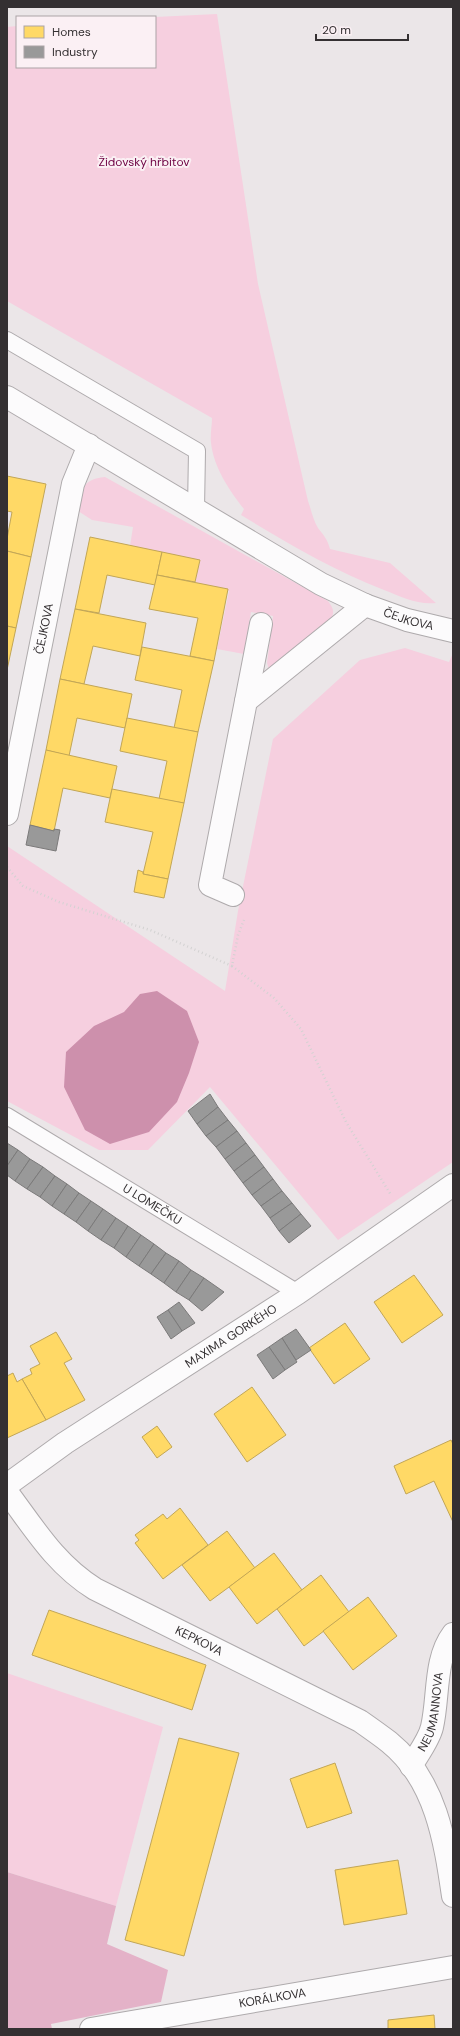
<svg xmlns="http://www.w3.org/2000/svg" width="460" height="2036" viewBox="0 0 460 2036" font-family="'DM Sans',sans-serif">
  <style>
    .green { fill: #f6cfdf }
    .forest { fill: #e4b2c8 }
    .water { fill: #cd90ac }
    .homes { fill: #ffd966; stroke: #c2a656 }
    .industry { fill: #999; stroke: #7b7a7a }
    .lines { fill: none; stroke-linecap: round; stroke-linejoin: round }
    .lane-casing { stroke: #aeaaac; stroke-width: 18 }
    .street-casing { stroke: #aeaaac; stroke-width: 24 }
    .secondary-casing { stroke: #aeaaac; stroke-width: 24 }
    .path { stroke: #d3d2d2; stroke-width: 2.5; stroke-dasharray: 1 3; stroke-linecap: butt }
    .lane { stroke: #fcfbfc; stroke-width: 16 }
    .street { stroke: #fcfbfc; stroke-width: 22 }
    .secondary { stroke: #fcfbfc; stroke-width: 22 }
    .labels { text-anchor: middle; dominant-baseline: central; stroke-width: 4; stroke-linejoin: round; paint-order: stroke }
    .park-label { font-size: 12px; fill: #6d0042; stroke: #fbf0f4 }
    .street-label { font-size: 12px; fill: #343032; stroke: #fbf0f4 }
  </style>
  <rect width="100%" height="100%" fill="#ebe6e8"/>
  <g class="green">
    <path d="M217,14L258,284L308,501C311,509 313,520 318,528C324,536 327,538 330,549L390,563L436,603C417,605 402,597 384,590C333,570 287,543 241,515L244,509C229,490 214,468 211,443C210,435 212,426 212,418L7,301V27L17,26V67H155V17Z"/>
    <path d="M105,477L328,601C333,608 335,611 331,619L269,669L267,663L273,616L251,612L244,654L217,649L229,591L195,583L200,561L130,546L133,527L92,520L75,509C82,490 82,479 105,477Z"/>
    <polygon points="405,648 449,662 453,653 453,1162 338,1240 210,1087 148,1150 99,1150 7,1101 7,846 225,991 238,911 273,739 360,660"/>
    <polygon points="7,1673 163,1727 116,1906 7,1872"/>
  </g>
  <polygon class="forest" points="7,1872 116,1906 107,1944 168,1970 161,2002 51,2024 52,2029 7,2029"/>
  <polygon class="water" points="157,991 187,1011 199,1042 189,1073 177,1102 149,1132 110,1144 85,1130 64,1087 66,1052 94,1026 124,1012 140,994"/>
  <g class="homes">
    <polygon points="7,476 46,484 31,557 7,551 7,539 12,512 7,511"/>
    <polygon points="90,537 162,552 155,585 107,575 99,613 75,609"/>
    <polygon points="7,551 31,557 16,628 7,626"/>
    <polygon points="162,552 200,560 195,582 157,575"/>
    <polygon points="157,575 228,589 214,661 190,656 198,618 149,609"/>
    <polygon points="75,609 146,623 140,656 93,646 84,684 60,679"/>
    <polygon points="7,626 16,628 7,670"/>
    <polygon points="142,647 214,661 198,732 174,728 182,690 135,680"/>
    <polygon points="60,679 132,694 125,728 77,718 69,756 46,750"/>
    <polygon points="127,718 198,732 184,803 159,799 167,761 120,751"/>
    <polygon points="46,750 117,766 110,798 63,788 54,831 30,825"/>
    <polygon points="112,789 184,803 168,879 143,874 153,832 105,822"/>
    <polygon points="138,870 143,872 143,874 168,879 164,898 134,892"/>
    <polygon points="414,1275 443,1315 402,1343 374,1302"/>
    <polygon points="345,1323 370,1359 334,1384 309,1348"/>
    <polygon points="56,1332 72,1359 64,1363 85,1400 46,1420 22,1379 32,1374 30,1369 40,1364 30,1346"/>
    <polygon points="13,1373 17,1382 22,1379 46,1420 7,1438 7,1376"/>
    <polygon points="252,1387 286,1435 247,1462 214,1414"/>
    <polygon points="157,1426 172,1447 157,1458 142,1437"/>
    <polygon points="451,1440 453,1444 453,1522 434,1481 406,1494 394,1466"/>
    <polygon points="180,1508 208,1545 163,1579 135,1543 139,1540 135,1535 163,1514 167,1519"/>
    <polygon points="227,1531 255,1568 210,1601 182,1565"/>
    <polygon points="274,1553 302,1590 257,1624 229,1587"/>
    <polygon points="321,1575 349,1612 304,1646 277,1609"/>
    <polygon points="368,1597 397,1636 353,1670 323,1631"/>
    <polygon points="49,1610 206,1665 192,1710 32,1655"/>
    <polygon points="179,1738 239,1753 184,1956 125,1940"/>
    <polygon points="335,1763 352,1813 307,1828 290,1779"/>
    <polygon points="398,1860 407,1914 344,1925 335,1870"/>
    <polygon points="434,2015 435,2029 388,2029 388,2020"/>
  </g>
  <g class="industry">
    <polygon points="30,825 54,831 54,829 60,830 56,851 26,845"/>
    <polygon points="210,1094 218,1107 197,1124 188,1111"/>
    <polygon points="218,1107 228,1120 206,1136 197,1124"/>
    <polygon points="228,1120 237,1131 216,1147 206,1136"/>
    <polygon points="237,1131 246,1143 225,1159 216,1147"/>
    <polygon points="7,1143 18,1150 7,1166"/>
    <polygon points="246,1143 255,1155 234,1171 225,1159"/>
    <polygon points="18,1150 30,1159 15,1181 7,1175 7,1166"/>
    <polygon points="255,1155 264,1167 243,1183 234,1171"/>
    <polygon points="30,1159 43,1167 27,1189 15,1181"/>
    <polygon points="43,1167 55,1176 40,1197 27,1189"/>
    <polygon points="264,1167 273,1179 252,1195 243,1183"/>
    <polygon points="55,1176 67,1184 52,1206 40,1197"/>
    <polygon points="273,1179 282,1191 261,1206 252,1195"/>
    <polygon points="67,1184 79,1193 64,1214 52,1206"/>
    <polygon points="282,1191 292,1203 270,1218 261,1206"/>
    <polygon points="79,1193 91,1201 76,1222 64,1214"/>
    <polygon points="91,1201 103,1209 88,1231 76,1222"/>
    <polygon points="292,1203 301,1214 279,1231 270,1218"/>
    <polygon points="103,1209 116,1218 101,1240 88,1231"/>
    <polygon points="301,1214 311,1226 289,1243 279,1231"/>
    <polygon points="116,1218 128,1226 114,1248 101,1240"/>
    <polygon points="128,1226 141,1235 126,1257 114,1248"/>
    <polygon points="141,1235 154,1244 139,1266 126,1257"/>
    <polygon points="154,1244 166,1253 151,1274 139,1266"/>
    <polygon points="166,1253 179,1261 164,1283 151,1274"/>
    <polygon points="179,1261 191,1270 176,1292 164,1283"/>
    <polygon points="191,1270 204,1278 189,1300 176,1292"/>
    <polygon points="204,1278 224,1292 202,1311 189,1300"/>
    <polygon points="179,1302 195,1323 182,1331 168,1310"/>
    <polygon points="168,1310 182,1331 171,1339 157,1317"/>
    <polygon points="296,1329 311,1350 296,1360 282,1338"/>
    <polygon points="282,1338 297,1362 285,1370 269,1347"/>
    <polygon points="269,1347 285,1370 273,1379 257,1355"/>
  </g>
  <g class="lines">
    <defs>
      <g id="lane">
        <polyline points="7,340 197,451 196,509"/>
        <path id="s1" d="M7,1116L298,1293"/>
      </g>
      <g id="street">
        <path id="s2" d="M7,397L321,584L365,605L407,620L453,631"/>
        <polyline points="246,701 261,624"/>
        <path id="s3" d="M7,814L73,484L89,445"/>
        <polyline points="233,895 210,885 246,701 365,605"/>
        <path id="s4" d="M7,1492C34,1528 55,1564 95,1589L360,1721C370,1728 380,1735 389,1742C436,1780 445,1841 453,1896"/>
        <path id="s5" d="M411,1766C418,1754 429,1740 432,1727C439,1697 434,1659 453,1634"/>
        <path id="s6" d="M91,2029L453,1967"/>
      </g>
      <g id="secondary">
        <path id="s7" d="M7,1485L65,1443L298,1293L453,1185"/>
      </g>
    </defs>
    <use href="#lane" class="lane-casing"/>
    <use href="#street" class="street-casing"/>
    <use href="#secondary" class="secondary-casing"/>
    <g class="path">
      <polyline points="7,867 23,886 59,902 150,930 232,966 238,935 244,920"/>
      <polyline points="232,966 274,998 301,1029 346,1122 391,1195"/>
    </g>
    <use href="#lane" class="lane"/>
    <use href="#street" class="street"/>
    <use href="#secondary" class="secondary"/>
  </g>
  <g class="labels">
    <g class="park-label">
      <text x="144" y="162">Židovský hřbitov</text>
    </g>
    <g class="street-label">
      <text stroke="none"><textPath href="#s2" startOffset="460">ČEJKOVA</textPath></text>
      <text stroke="none"><textPath href="#s3" startOffset="189">ČEJKOVA</textPath></text>
      <text stroke="none"><textPath href="#s1" startOffset="170">U LOMEČKU</textPath></text>
      <text stroke="none"><textPath href="#s7" startOffset="269">MAXIMA GORKÉHO</textPath></text>
      <text stroke="none"><textPath href="#s4" startOffset="248">KEPKOVA</textPath></text>
      <text stroke="none"><textPath href="#s5" startOffset="59">NEUMANNOVA</textPath></text>
      <text stroke="none"><textPath href="#s6" startOffset="184">KORÁLKOVA</textPath></text>
    </g>
  </g>
  <rect width="460" height="2036" fill="none" stroke="#343032" stroke-width="16"/>
  <rect x="16" y="16" width="140" height="52" fill="#fbf0f4" stroke="#aba3a6"/>
  <rect x="24" y="26" width="20" height="12" fill="#ffd966" stroke="#aba3a6"/>
  <text x="52" y="36" font-size="12" fill="#343032">Homes</text>
  <rect x="24" y="46" width="20" height="12" fill="#999999" stroke="#aba3a6"/>
  <text x="52" y="56" font-size="12" fill="#343032">Industry</text>
  <path d="M316 34v6h92v-6" fill="none" stroke="#343032" stroke-width="2"/>
  <text x="322" y="34" font-size="12" fill="#343032" stroke="#fbf0f4" stroke-width="3" paint-order="stroke">20 m</text>
</svg>
